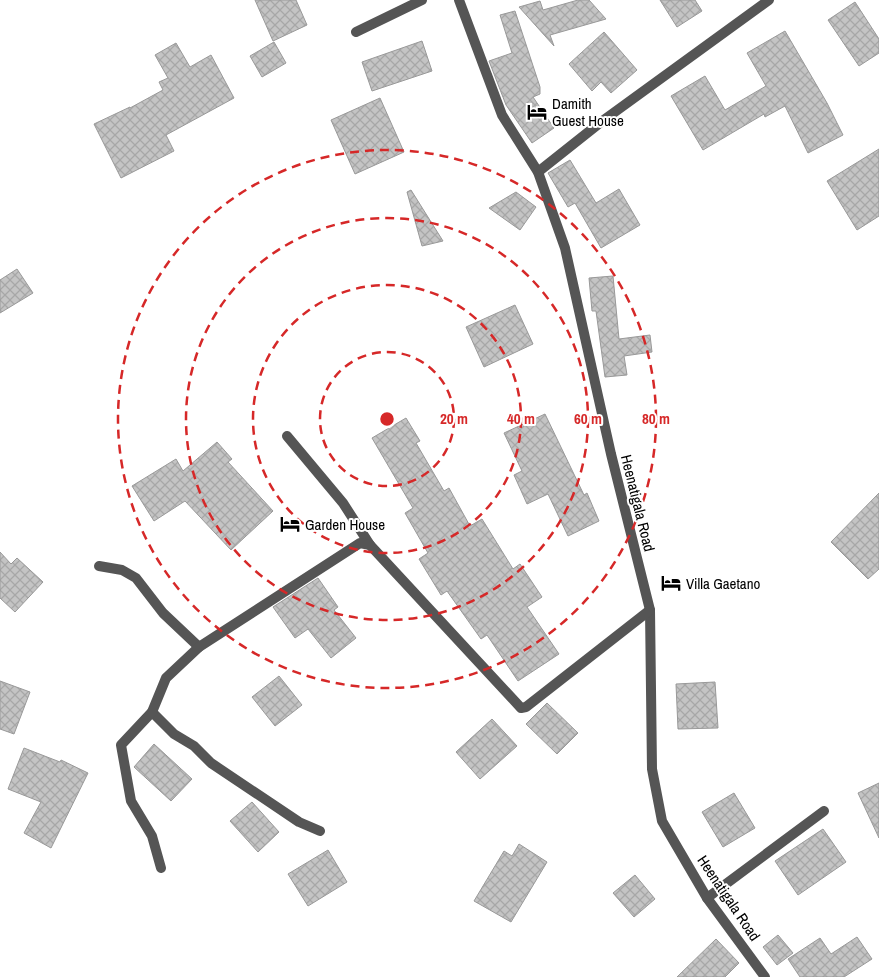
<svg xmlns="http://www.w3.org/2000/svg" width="879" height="977" viewBox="0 0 879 977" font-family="'Archivo Narrow',sans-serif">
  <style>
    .building { fill: url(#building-cross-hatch); stroke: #999 }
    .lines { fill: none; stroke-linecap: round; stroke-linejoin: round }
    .street { stroke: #555; stroke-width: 10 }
    .ring { fill: none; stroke: #d62828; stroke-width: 2.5; stroke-dasharray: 9 6 }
    .labels { text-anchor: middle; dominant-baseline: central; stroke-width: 4; stroke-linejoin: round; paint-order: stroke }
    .poi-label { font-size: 15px; fill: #000; stroke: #fff; text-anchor: start }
    .street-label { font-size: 15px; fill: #000; stroke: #fff }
    .centre { fill: #d62828; stroke: #fff; stroke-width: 2.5 }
    .ring-label { font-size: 15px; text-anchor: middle; font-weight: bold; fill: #d62828; stroke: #fff; stroke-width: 4; stroke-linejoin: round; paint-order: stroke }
  </style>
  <defs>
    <pattern id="building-cross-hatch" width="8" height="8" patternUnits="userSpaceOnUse" patternTransform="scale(1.25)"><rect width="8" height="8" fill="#c4c4c4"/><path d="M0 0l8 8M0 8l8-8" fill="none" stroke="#a7a7a7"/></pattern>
  </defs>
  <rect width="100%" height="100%" fill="#fff"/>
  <g class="building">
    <polygon points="255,0 296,0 307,25 273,41"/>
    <polygon points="578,0 589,0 606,19 550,35 554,46 519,7 540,1 543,10"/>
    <polygon points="660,0 695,0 702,11 677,27"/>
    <polygon points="855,2 879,39 879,53 859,66 828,20"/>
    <polygon points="515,11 540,87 540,94 533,97 554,128 532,143 506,105 489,61 512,53 500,15"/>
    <polygon points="785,31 827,103 843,135 808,153 785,106 765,117 764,114 703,150 671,96 705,76 725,110 766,86 747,53"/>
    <polygon points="604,32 637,70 611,93 601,82 592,91 569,64"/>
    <polygon points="422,41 432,71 372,91 362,62"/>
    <polygon points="274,42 286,63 262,77 250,56"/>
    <polygon points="176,43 190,67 211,55 234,98 166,135 174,151 121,178 94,124 130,107 130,108 163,90 159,82 168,78 155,55"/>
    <polygon points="380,98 404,152 355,174 331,120"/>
    <polygon points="879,149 879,216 857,230 827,181"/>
    <polygon points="570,160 596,203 619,189 640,225 601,248 575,203 568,207 548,173"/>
    <polygon points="411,190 443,241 422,246 407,192"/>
    <polygon points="516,192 536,207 520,230 489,208"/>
    <polygon points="17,269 33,293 0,313 0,280"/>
    <polygon points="613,276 619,339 650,335 652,352 624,356 627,375 605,377 596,311 592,311 589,278"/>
    <polygon points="515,305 533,344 484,367 466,327"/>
    <polygon points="545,414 584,495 587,493 599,521 568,536 548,494 527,504 514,475 522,471 504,433"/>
    <polygon points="406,418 420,441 416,443 444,491 449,488 470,526 482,519 513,569 520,564 542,597 527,607 559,654 518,681 487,635 481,639 447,591 441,595 419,559 428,553 405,513 413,508 372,438"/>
    <polygon points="217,442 232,459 228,462 273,511 231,550 185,501 154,521 132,486 176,459 183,471"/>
    <polygon points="879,493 879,569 868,579 831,542"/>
    <polygon points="0,552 11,564 17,558 43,582 15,612 0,598"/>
    <polygon points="318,578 338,607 334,610 356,638 331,658 308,629 295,638 273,607"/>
    <polygon points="279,676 302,705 275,726 252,697"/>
    <polygon points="0,681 30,692 14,734 0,729"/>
    <polygon points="715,682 718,728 678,729 676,684"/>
    <polygon points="547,703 578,733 557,754 526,724"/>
    <polygon points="492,719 517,746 480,779 456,752"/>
    <polygon points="154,744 192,779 171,801 134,767"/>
    <polygon points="24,748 60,762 61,760 88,773 51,848 24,833 41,802 8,789"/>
    <polygon points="879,783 879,838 858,793"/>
    <polygon points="734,793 755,828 723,847 702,812"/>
    <polygon points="252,802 279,832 258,852 230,821"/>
    <polygon points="823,829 846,862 798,895 775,861"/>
    <polygon points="519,844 547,862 511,922 474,901 504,851 512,856"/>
    <polygon points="328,850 347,882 308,906 288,874"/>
    <polygon points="635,875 655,899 634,917 613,893"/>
    <polygon points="778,935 793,953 777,965 763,947"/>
    <polygon points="857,937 872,959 844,977 800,977 788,959 820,938 831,954"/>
    <polygon points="716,939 739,963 725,977 677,977"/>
  </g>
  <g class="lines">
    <g class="street">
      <polyline points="459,0 502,115 538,172 565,248 611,454 650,610 652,769 662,821 707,898 765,977"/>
      <polyline points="356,32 422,0"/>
      <polyline points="538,172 601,122 769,0"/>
      <polyline points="287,436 343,503 370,545"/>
      <polyline points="99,566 122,570 136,578 163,613 199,647"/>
      <polyline points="152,712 174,734 194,746 211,763 299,822 320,831"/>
      <polyline points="161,868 152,836 131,801 121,745 152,712 166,678 199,647 360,543 370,545 521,708 526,707 650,610"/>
      <polyline points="707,898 824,811"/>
    </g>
  </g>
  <g class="ring">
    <circle cx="387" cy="419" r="67"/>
    <circle cx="387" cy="419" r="134"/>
    <circle cx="387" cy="419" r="201"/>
    <circle cx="387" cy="419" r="269"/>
  </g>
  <defs>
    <symbol id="hotel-bare" viewBox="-9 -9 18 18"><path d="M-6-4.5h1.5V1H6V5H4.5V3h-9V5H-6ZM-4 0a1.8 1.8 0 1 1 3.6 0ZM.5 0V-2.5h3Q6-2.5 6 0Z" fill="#000" stroke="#fff" stroke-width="2.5" paint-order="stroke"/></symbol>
  </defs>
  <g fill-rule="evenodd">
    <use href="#hotel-bare" x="523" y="98" width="28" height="28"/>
    <use href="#hotel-bare" x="276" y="510" width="28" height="28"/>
    <use href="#hotel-bare" x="657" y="569" width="28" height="28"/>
  </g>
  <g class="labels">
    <g class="poi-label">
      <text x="552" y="103">Damith<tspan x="552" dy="17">Guest House</tspan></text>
      <text x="305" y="524">Garden House</text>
      <text x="686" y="583">Villa Gaetano</text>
    </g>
    <g class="street-label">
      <text transform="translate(638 503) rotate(76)">Heenatigala Road</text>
      <text transform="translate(729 898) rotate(56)">Heenatigala Road</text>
    </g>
  </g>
  <circle cx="387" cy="419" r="8" class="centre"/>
  <g class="ring-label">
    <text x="454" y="424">20 m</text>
    <text x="521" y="424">40 m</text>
    <text x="588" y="424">60 m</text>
    <text x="656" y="424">80 m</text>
  </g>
</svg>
